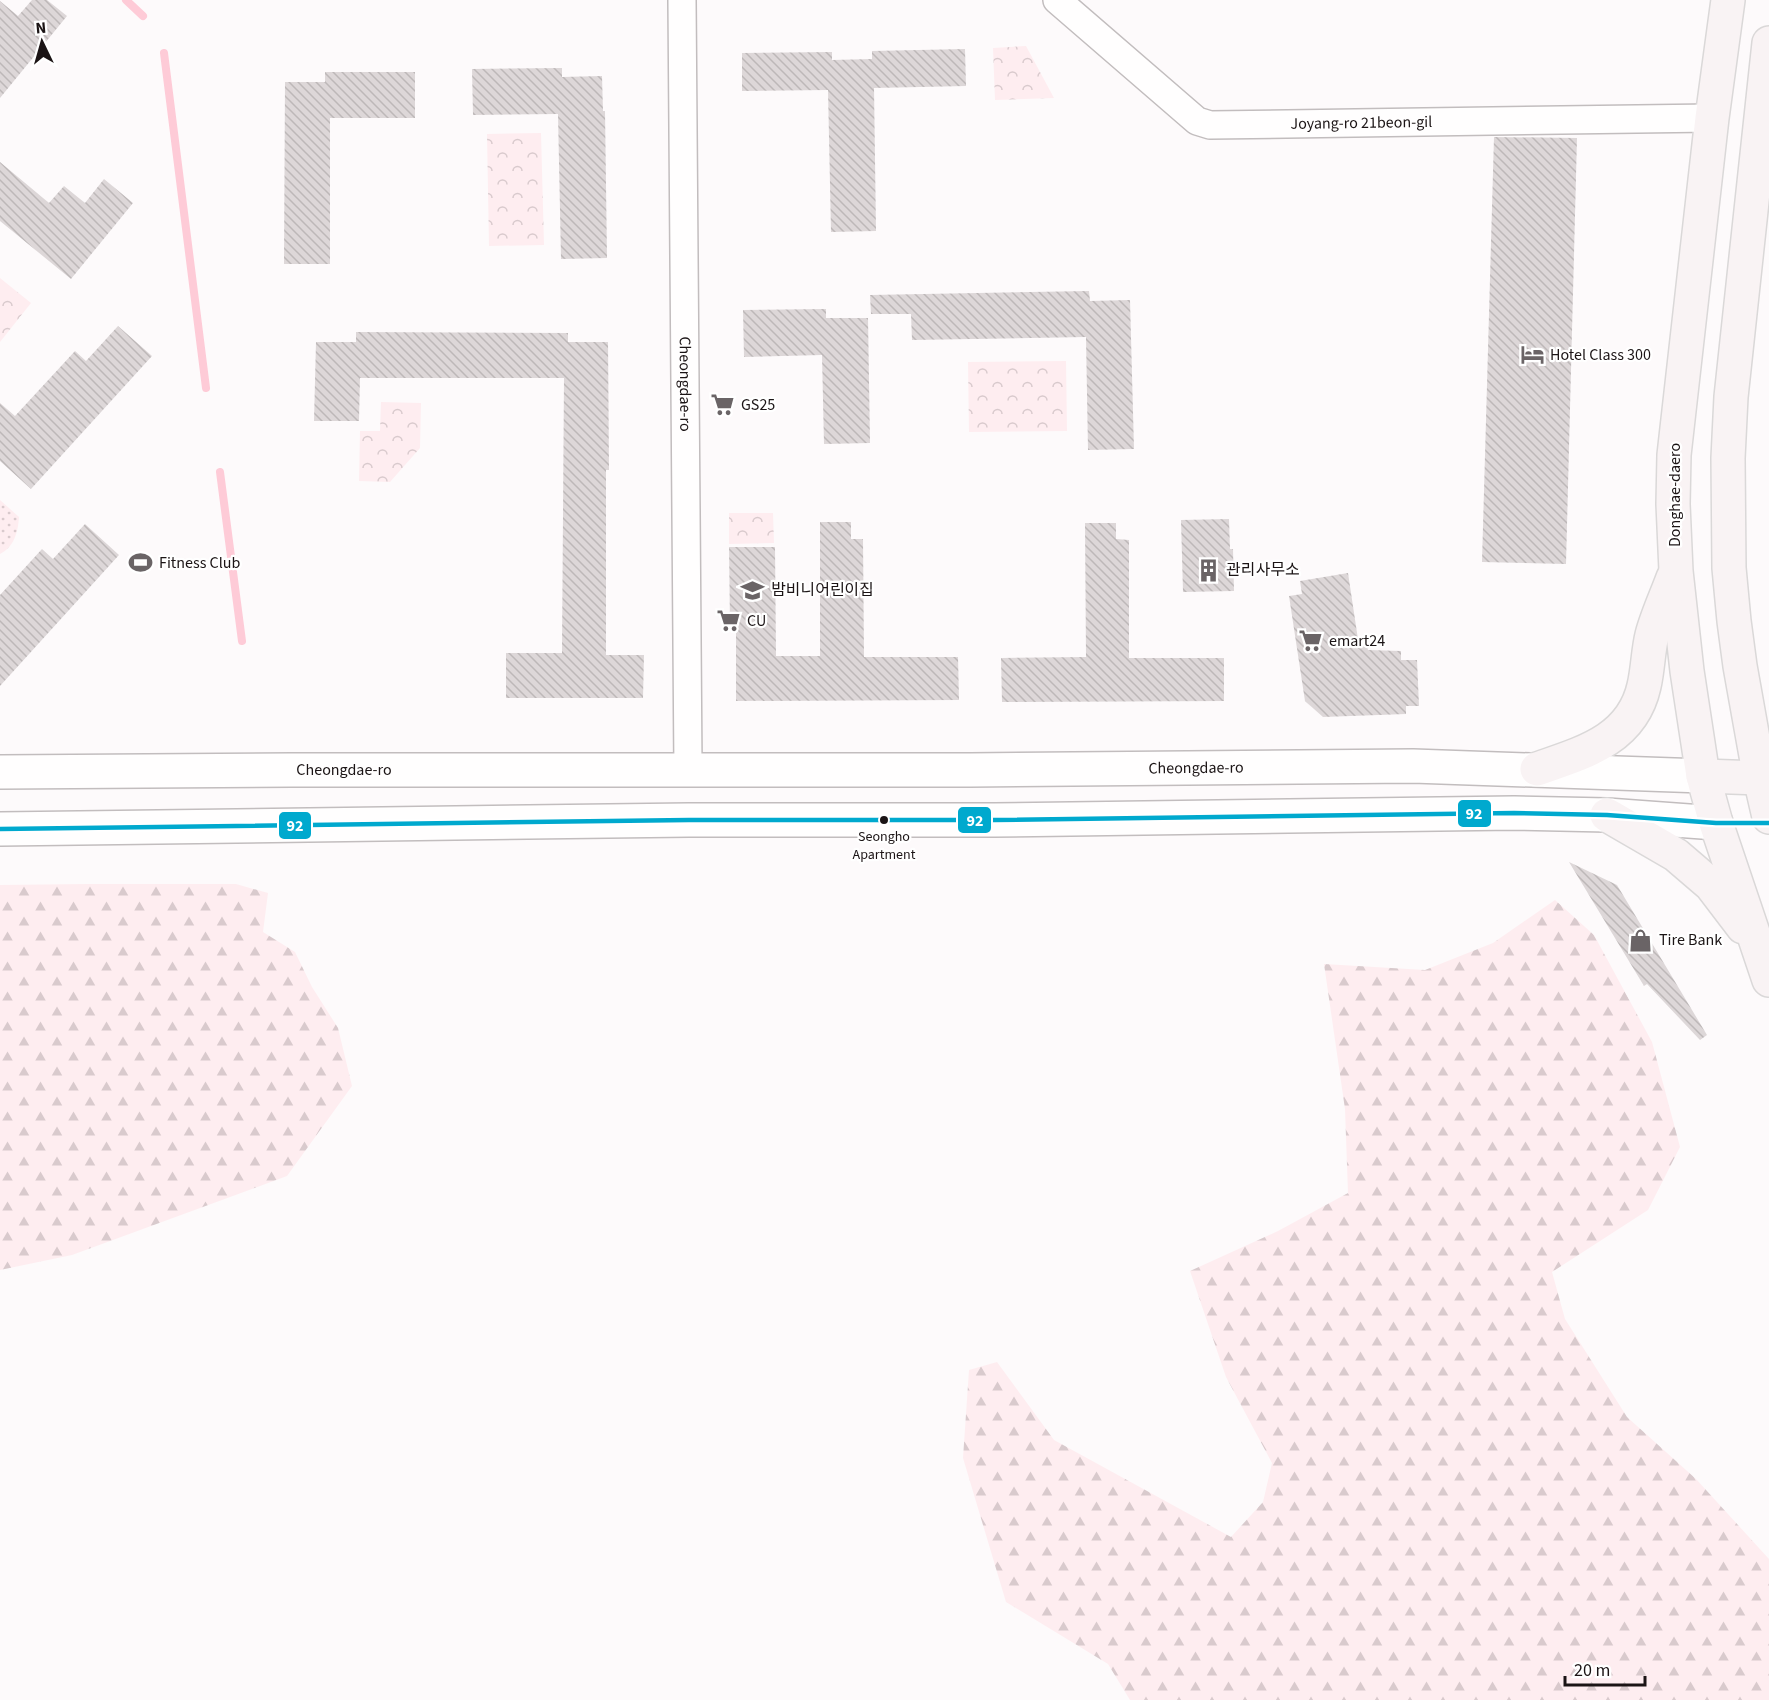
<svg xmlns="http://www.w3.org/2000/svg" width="1769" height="1700" viewBox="0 0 1769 1700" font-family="'Source Sans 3','Noto Sans KR',sans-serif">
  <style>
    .forest { fill: url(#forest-firs) }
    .park { fill: url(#park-crowns) }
    .garden { fill: url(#garden-dots) }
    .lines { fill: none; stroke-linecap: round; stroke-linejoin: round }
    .stream { stroke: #fecbd7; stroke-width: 8 }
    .building { fill: url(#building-back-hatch) }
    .street-casing { stroke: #c2bdbe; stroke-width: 30 }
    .secondary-casing { stroke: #c2bdbe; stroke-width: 36 }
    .primary-casing { stroke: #dad8d8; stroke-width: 36 }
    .street { stroke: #fffefe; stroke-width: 27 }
    .secondary { stroke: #fffefe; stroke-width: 33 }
    .primary { stroke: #f9f3f4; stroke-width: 33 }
    .bus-1-casing { stroke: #fff; stroke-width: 9 }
    .bus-1 { stroke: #00a9ce; stroke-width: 4.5 }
    .bus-dot { fill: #1b1415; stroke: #fff; stroke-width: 2 }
    .labels { text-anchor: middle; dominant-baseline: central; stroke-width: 4.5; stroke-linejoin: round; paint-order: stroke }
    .bus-label { font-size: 14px; fill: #1b1415; stroke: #fff }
    .street-label { font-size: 16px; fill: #1b1415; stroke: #fff }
    .poi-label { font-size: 16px; fill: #1b1415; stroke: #fff; text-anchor: start }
    .line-badge { stroke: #fff; stroke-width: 2 }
    .badge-label { font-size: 16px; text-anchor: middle; font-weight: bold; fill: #fff }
  </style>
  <defs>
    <pattern id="forest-firs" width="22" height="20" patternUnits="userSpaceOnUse" patternTransform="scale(1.5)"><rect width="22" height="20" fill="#feedf0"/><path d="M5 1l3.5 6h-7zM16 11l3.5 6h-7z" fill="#d9cacd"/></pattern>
    <pattern id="park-crowns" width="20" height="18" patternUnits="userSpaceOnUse" patternTransform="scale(1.5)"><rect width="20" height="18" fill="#feedf0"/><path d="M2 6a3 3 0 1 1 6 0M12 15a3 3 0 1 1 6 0" fill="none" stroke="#d9cacd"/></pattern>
    <pattern id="garden-dots" width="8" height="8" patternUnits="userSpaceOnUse" patternTransform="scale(1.5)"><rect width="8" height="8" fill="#feedf0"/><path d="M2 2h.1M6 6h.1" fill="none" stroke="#d9cacd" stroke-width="1.8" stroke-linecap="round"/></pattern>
    <pattern id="building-back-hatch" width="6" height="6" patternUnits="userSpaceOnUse" patternTransform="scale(1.5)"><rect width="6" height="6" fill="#ddd7d8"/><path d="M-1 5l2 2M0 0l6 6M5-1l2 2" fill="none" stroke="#bdb8b8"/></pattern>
  </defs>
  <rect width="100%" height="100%" fill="#fdfafb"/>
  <g class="forest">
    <polygon points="88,884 236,884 268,893 263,932 295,952 312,987 338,1028 352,1086 287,1176 72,1255 0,1270 0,885"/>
    <polygon points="1555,900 1594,935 1652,1042 1680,1147 1648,1210 1552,1272 1565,1319 1627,1417 1696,1479 1769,1559 1769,1700 1130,1700 1108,1664 1006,1602 963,1458 969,1370 997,1362 1054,1440 1231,1537 1263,1502 1272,1463 1226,1377 1190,1271 1278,1231 1348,1193 1345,1109 1324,964 1425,970 1493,943"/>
  </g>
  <g class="park">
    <polygon points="1026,46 1054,98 995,100 993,48"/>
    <polygon points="541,133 544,245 489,246 487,134"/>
    <polygon points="0,278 31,303 0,342"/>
    <polygon points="1066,361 1067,431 969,432 968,362"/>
    <polygon points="381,402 421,403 420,448 390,482 359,481 360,431 380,431"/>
    <polygon points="729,513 773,513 774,543 729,544"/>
  </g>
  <path class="garden" d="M0,500L19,517C18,532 14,547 0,554Z"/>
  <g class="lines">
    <g class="stream">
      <polyline points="126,0 143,16"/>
      <polyline points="164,53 206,388"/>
      <polyline points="220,472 242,641"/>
    </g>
  </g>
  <g class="building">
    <polygon points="32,0 47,0 67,16 0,98 0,1 18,16"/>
    <polygon points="965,49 966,86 874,88 876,231 831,232 828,90 742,91 742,53 832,52 832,60 872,59 872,51"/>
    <polygon points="562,68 562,77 602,76 603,111 605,111 607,258 561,259 558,114 473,115 472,69"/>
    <polygon points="325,72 415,72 415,118 330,118 330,264 284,264 285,82 325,82"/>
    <polygon points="1494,137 1577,138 1566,564 1482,562"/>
    <polygon points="0,162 49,203 64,186 85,203 104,179 133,203 71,279 0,221"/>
    <polygon points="1089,291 1090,301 1130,300 1134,449 1088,450 1086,337 912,340 911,314 871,314 870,295"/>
    <polygon points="826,309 826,318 868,318 870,443 824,444 822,355 744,357 743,310"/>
    <polygon points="118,326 152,356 31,489 0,461 0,403 15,416 75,351 86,361"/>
    <polygon points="356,332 568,333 568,342 608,342 609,470 606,470 606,655 644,655 643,698 506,698 506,653 562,653 564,378 360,378 359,421 314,421 316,342 356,342"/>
    <polygon points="1229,519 1230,549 1233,549 1234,591 1183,592 1181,520"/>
    <polygon points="820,522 851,522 851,539 863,539 864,657 958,657 959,700 736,701 736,626 730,626 729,547 775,547 776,656 820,656"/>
    <polygon points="1085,523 1116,523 1116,539 1129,540 1129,658 1224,658 1224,701 1002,702 1001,658 1086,657"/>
    <polygon points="85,524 119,555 0,686 0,595 42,549 53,559"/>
    <polygon points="1348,573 1359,646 1367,647 1368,650 1401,651 1401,660 1417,660 1419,706 1406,706 1406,714 1323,717 1305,701 1289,596 1302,594 1300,581"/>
    <polygon points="1569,862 1617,885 1707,1035 1700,1040 1647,984 1644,986"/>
  </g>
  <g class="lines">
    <defs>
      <g id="street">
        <path id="s1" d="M682,0L688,769"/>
        <path id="s2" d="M1057,0L1197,121L1210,125L1712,118"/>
      </g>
      <g id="secondary">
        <path id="s3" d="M0,772L292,770H970L1413,766L1703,776"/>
        <polyline points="0,829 689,820 994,820 1514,813 1607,815 1716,823"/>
      </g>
      <g id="primary">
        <polyline points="1728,0 1712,118 1674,455 1673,504 1676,571 1687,671 1703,776 1716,823 1769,980"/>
        <polyline points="1769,43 1731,397 1728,458 1729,568 1734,621 1740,666 1760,778 1769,817"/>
        <path d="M1537,769C1583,753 1632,740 1644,686C1648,669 1648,651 1652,635C1657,616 1666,597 1673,578"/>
        <polyline points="1703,776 1760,778"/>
        <polyline points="1607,815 1676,855 1711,885 1743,927"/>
      </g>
    </defs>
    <use href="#street" class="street-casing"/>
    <use href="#secondary" class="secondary-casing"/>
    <use href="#primary" class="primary-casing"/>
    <use href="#street" class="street"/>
    <use href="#secondary" class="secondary"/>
    <use href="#primary" class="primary"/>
    <defs>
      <polyline id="bus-1" points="0,829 689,820 994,820 1514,813 1607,815 1716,823 1769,823"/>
    </defs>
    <use href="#bus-1" class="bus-1-casing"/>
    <use href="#bus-1" class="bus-1"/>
  </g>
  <defs>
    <symbol id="hotel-bare" viewBox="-9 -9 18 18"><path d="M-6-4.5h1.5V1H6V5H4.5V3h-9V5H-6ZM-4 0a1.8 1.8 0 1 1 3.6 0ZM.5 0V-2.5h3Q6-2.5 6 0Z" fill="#6a6466" stroke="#fff" stroke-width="2.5" paint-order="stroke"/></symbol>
    <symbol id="supermarket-bare" viewBox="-9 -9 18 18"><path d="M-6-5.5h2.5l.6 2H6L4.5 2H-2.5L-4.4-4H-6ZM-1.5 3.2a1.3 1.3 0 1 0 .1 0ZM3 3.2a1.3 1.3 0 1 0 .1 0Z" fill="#6a6466" stroke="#fff" stroke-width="2.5" paint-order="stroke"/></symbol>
    <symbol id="stadium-bare" viewBox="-9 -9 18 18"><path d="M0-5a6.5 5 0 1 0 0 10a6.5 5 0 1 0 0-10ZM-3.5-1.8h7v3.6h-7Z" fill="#6a6466" stroke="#fff" stroke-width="2.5" paint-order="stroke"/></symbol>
    <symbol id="building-bare" viewBox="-9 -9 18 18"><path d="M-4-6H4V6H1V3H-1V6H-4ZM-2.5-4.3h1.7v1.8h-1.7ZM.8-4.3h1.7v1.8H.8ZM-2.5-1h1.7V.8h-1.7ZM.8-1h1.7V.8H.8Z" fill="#6a6466" stroke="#fff" stroke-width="2.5" paint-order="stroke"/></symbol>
    <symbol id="school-bare" viewBox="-9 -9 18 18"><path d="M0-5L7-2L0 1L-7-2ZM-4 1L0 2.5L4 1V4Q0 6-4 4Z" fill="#6a6466" stroke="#fff" stroke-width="2.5" paint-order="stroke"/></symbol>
    <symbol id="shop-bare" viewBox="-9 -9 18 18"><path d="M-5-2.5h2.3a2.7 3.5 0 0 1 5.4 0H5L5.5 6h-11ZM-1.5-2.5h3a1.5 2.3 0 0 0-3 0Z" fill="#6a6466" stroke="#fff" stroke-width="2.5" paint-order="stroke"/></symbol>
  </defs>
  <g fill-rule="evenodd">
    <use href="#hotel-bare" x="1516" y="338" width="33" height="33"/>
    <use href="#supermarket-bare" x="706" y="388" width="33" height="33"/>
    <use href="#stadium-bare" x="124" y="546" width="33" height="33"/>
    <use href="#building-bare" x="1192" y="554" width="33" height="33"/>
    <use href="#school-bare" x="736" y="574" width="33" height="33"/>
    <use href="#supermarket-bare" x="712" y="604" width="33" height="33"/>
    <use href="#supermarket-bare" x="1294" y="624" width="33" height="33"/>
    <use href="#shop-bare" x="1624" y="924" width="33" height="33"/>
  </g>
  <circle class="bus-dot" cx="884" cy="820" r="5"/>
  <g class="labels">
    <g class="bus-label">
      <text x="884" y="837">Seongho<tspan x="884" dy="18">Apartment</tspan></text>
    </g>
    <g class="street-label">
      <text stroke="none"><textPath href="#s2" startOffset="350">Joyang-ro 21beon-gil</textPath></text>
      <text stroke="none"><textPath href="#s1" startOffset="384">Cheongdae-ro</textPath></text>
      <text transform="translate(1675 495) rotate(-90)">Donghae-daero</text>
      <text stroke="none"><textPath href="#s3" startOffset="1196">Cheongdae-ro</textPath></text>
      <text stroke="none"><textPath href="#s3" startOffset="344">Cheongdae-ro</textPath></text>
    </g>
    <g class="poi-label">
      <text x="1550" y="355">Hotel Class 300</text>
      <text x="741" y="405">GS25</text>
      <text x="159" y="563">Fitness Club</text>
      <text x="1226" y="570">관리사무소</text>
      <text x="771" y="590">밤비니어린이집</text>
      <text x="747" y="621">CU</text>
      <text x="1329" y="641">emart24</text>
      <text x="1659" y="940">Tire Bank</text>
    </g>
  </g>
  <g class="line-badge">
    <rect x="1457" y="799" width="35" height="29" rx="6" fill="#00a9ce"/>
    <rect x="957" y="806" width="35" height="28" rx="6" fill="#00a9ce"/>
    <rect x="278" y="811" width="34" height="29" rx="6" fill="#00a9ce"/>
  </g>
  <g class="badge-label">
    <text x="1474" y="819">92</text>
    <text x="975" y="826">92</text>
    <text x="295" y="831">92</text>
  </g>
  <g transform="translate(42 42) rotate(355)" stroke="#ffffff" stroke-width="4.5" paint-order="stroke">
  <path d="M0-4.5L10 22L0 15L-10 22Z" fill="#1b1415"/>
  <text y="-9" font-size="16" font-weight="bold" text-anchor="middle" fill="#1b1415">N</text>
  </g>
  <path d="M1565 1676v9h80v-9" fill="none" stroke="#1b1415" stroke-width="3"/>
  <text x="1574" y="1676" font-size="18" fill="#1b1415" stroke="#ffffff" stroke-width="4.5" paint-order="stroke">20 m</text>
</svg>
